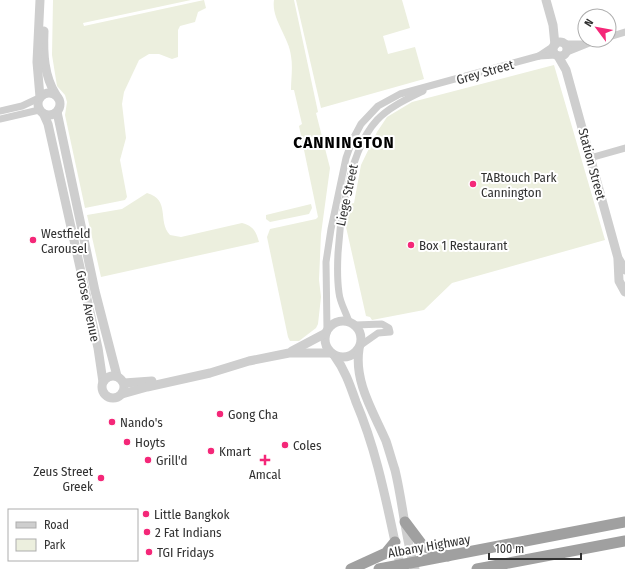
<svg xmlns="http://www.w3.org/2000/svg" width="625" height="569" viewBox="0 0 625 569" font-family="'Fira Sans Condensed',sans-serif">
  <style>
    .green { fill: #ecefde }
    .lines { fill: none; stroke-linecap: round; stroke-linejoin: round }
    .minor { stroke: #cecece; stroke-width: 7 }
    .tertiary { stroke: #cecece; stroke-width: 9 }
    .trunk { stroke: #a0a0a0; stroke-width: 11 }
    .poi-dot { fill: #f42778; stroke: #fff; stroke-width: 1.5 }
    .labels { text-anchor: middle; dominant-baseline: central; stroke-width: 4; stroke-linejoin: round; paint-order: stroke }
    .street-label { font-size: 13px; fill: #313131; stroke: #fff }
    .poi-label { font-size: 13px; fill: #313131; stroke: #fff; text-anchor: start }
    .district-label { font-size: 17px; font-weight: bold; letter-spacing: 1px; fill: #000; stroke: #fff }
  </style>
  <rect width="100%" height="100%" fill="#fff"/>
  <g class="green">
    <polygon points="53,0 191,0 83,23 84,26 204,0 206,8 198,12 195,22 180,26 178,30 178,57 172,59 159,54 149,54 139,60 124,92 122,104 126,138 120,160 127,197 125,200 85,208 65,115 67,102 65,95 57,86 52,55"/>
    <path d="M274,0H294L318,112L316,113L330,168L321,234L319,280L321,297L318,324L316,328L299,341H290L288,337L267,237L270,229L316,219L318,217L299,126L302,124L294,90H291C291,79 293,67 291,56C289,37 271,19 274,0Z"/>
    <polygon points="296,0 402,0 410,28 383,36 388,54 415,47 424,79 321,108"/>
    <polygon points="554,65 605,240 452,283 424,310 372,320 370,317 366,316 346,227 350,204 354,203 361,165 377,132 387,117 412,102"/>
    <path d="M147,193C171,200 157,221 170,235L181,237L242,223C253,226 256,231 259,242L101,277L87,215L122,209Z"/>
    <polygon points="311,204 312,208 309,214 270,222 266,219 266,215"/>
  </g>
  <g class="lines">
    <g class="minor">
      <polyline points="609,37 625,32"/>
      <polyline points="565,44 585,44"/>
      <polyline points="567,52 597,40"/>
      <polyline points="539,56 554,46"/>
      <polyline points="0,111 22,106 39,98"/>
      <polyline points="0,119 39,110"/>
      <polyline points="590,158 625,148"/>
      <path d="M349,322C346,312 340,303 339,293C333,250 346,153 377,120C389,107 407,99 423,91"/>
      <polyline points="356,325 382,324 389,328 390,332 378,333 361,345"/>
      <polyline points="327,330 326,262 331,229 346,158 352,141 361,124 378,106 400,94 539,56 556,55"/>
    </g>
    <g class="tertiary">
      <polyline points="546,0 553,25 555,45"/>
      <path d="M44,31C43,53 44,76 56,95"/>
      <circle cx="560" cy="49" r="7"/>
      <polyline points="558,56 566,70 618,258 625,270"/>
      <circle cx="49" cy="104" r="11"/>
      <polyline points="40,97 37,62 40,0"/>
      <polyline points="57,112 95,291 117,376"/>
      <polyline points="44,115 48,124 98,348 103,382"/>
      <polyline points="618,260 619,281 625,292"/>
      <circle cx="343" cy="339" r="18"/>
      <path d="M359,349C354,382 373,411 386,441C389,450 392,461 395,470C403,503 405,537 415,569"/>
      <polyline points="292,351 326,333"/>
      <path d="M334,355C345,370 350,385 356,402C379,456 388,512 401,569"/>
      <circle cx="113" cy="387" r="11"/>
      <polyline points="124,383 152,381"/>
      <polyline points="122,394 147,387 210,373 249,361 289,353 331,353"/>
    </g>
    <g class="trunk">
      <polyline points="405,522 423,546 448,556"/>
      <polyline points="351,569 386,553 395,542"/>
      <polyline points="379,569 625,522"/>
      <polyline points="477,569 625,541"/>
    </g>
  </g>
  <g class="poi-dot">
    <circle cx="473" cy="184" r="4"/>
    <circle cx="33" cy="240" r="4"/>
    <circle cx="411" cy="245" r="4"/>
    <circle cx="220" cy="414" r="4"/>
    <circle cx="112" cy="422" r="4"/>
    <circle cx="127" cy="442" r="4"/>
    <circle cx="285" cy="445" r="4"/>
    <circle cx="211" cy="451" r="4"/>
    <circle cx="148" cy="460" r="4"/>
    <path d="M263 454h4v4h4v4h-4v4h-4v-4h-4v-4h4z"/>
    <circle cx="101" cy="478" r="4"/>
    <circle cx="146" cy="514" r="4"/>
    <circle cx="147" cy="532" r="4"/>
    <circle cx="149" cy="552" r="4"/>
  </g>
  <g class="labels">
    <g class="street-label">
      <text transform="translate(485 72) rotate(-16)">Grey Street</text>
      <text transform="translate(592 164) rotate(75)">Station Street</text>
      <text transform="translate(347 195) rotate(-78)">Liege Street</text>
      <text transform="translate(88 306) rotate(78)">Grose Avenue</text>
      <text transform="translate(429 546) rotate(-10)">Albany Highway</text>
    </g>
    <g class="poi-label">
      <text x="481" y="177">TABtouch Park<tspan x="481" dy="15">Cannington</tspan></text>
      <text x="41" y="233">Westfield<tspan x="41" dy="15">Carousel</tspan></text>
      <text x="419" y="245">Box 1 Restaurant</text>
      <text x="228" y="414">Gong Cha</text>
      <text x="120" y="422">Nando's</text>
      <text x="135" y="442">Hoyts</text>
      <text x="293" y="445">Coles</text>
      <text x="219" y="451">Kmart</text>
      <text x="156" y="460">Grill'd</text>
      <text x="93" y="471" text-anchor="end">Zeus Street<tspan x="93" dy="15">Greek</tspan></text>
      <text x="265" y="474" text-anchor="middle">Amcal</text>
      <text x="154" y="514">Little Bangkok</text>
      <text x="155" y="532">2 Fat Indians</text>
      <text x="157" y="552">TGI Fridays</text>
    </g>
    <g class="district-label">
      <text x="344" y="142">CANNINGTON</text>
    </g>
  </g>
  <rect x="8" y="509" width="130" height="52" fill="#ffffff" stroke="#adadad"/>
  <rect x="16" y="522" width="20" height="6" fill="#cecece" stroke="#adadad"/>
  <text x="44" y="529" font-size="12" fill="#313131">Road</text>
  <rect x="16" y="539" width="20" height="12" fill="#ecefde" stroke="#adadad"/>
  <text x="44" y="549" font-size="12" fill="#313131">Park</text>
  <g transform="translate(597 28) rotate(302)"><circle r="19" fill="#ffffff" stroke="#adadad"/>
  <path d="M0-3L7 15L0 10L-7 15Z" fill="#f42778"/>
  <text y="-6" font-size="11" font-weight="bold" text-anchor="middle" fill="#313131">N</text>
  </g>
  <path d="M489 553v6h92v-6" fill="none" stroke="#313131" stroke-width="2"/>
  <text x="495" y="553" font-size="12" fill="#313131" stroke="#ffffff" stroke-width="3" paint-order="stroke">100 m</text>
</svg>
